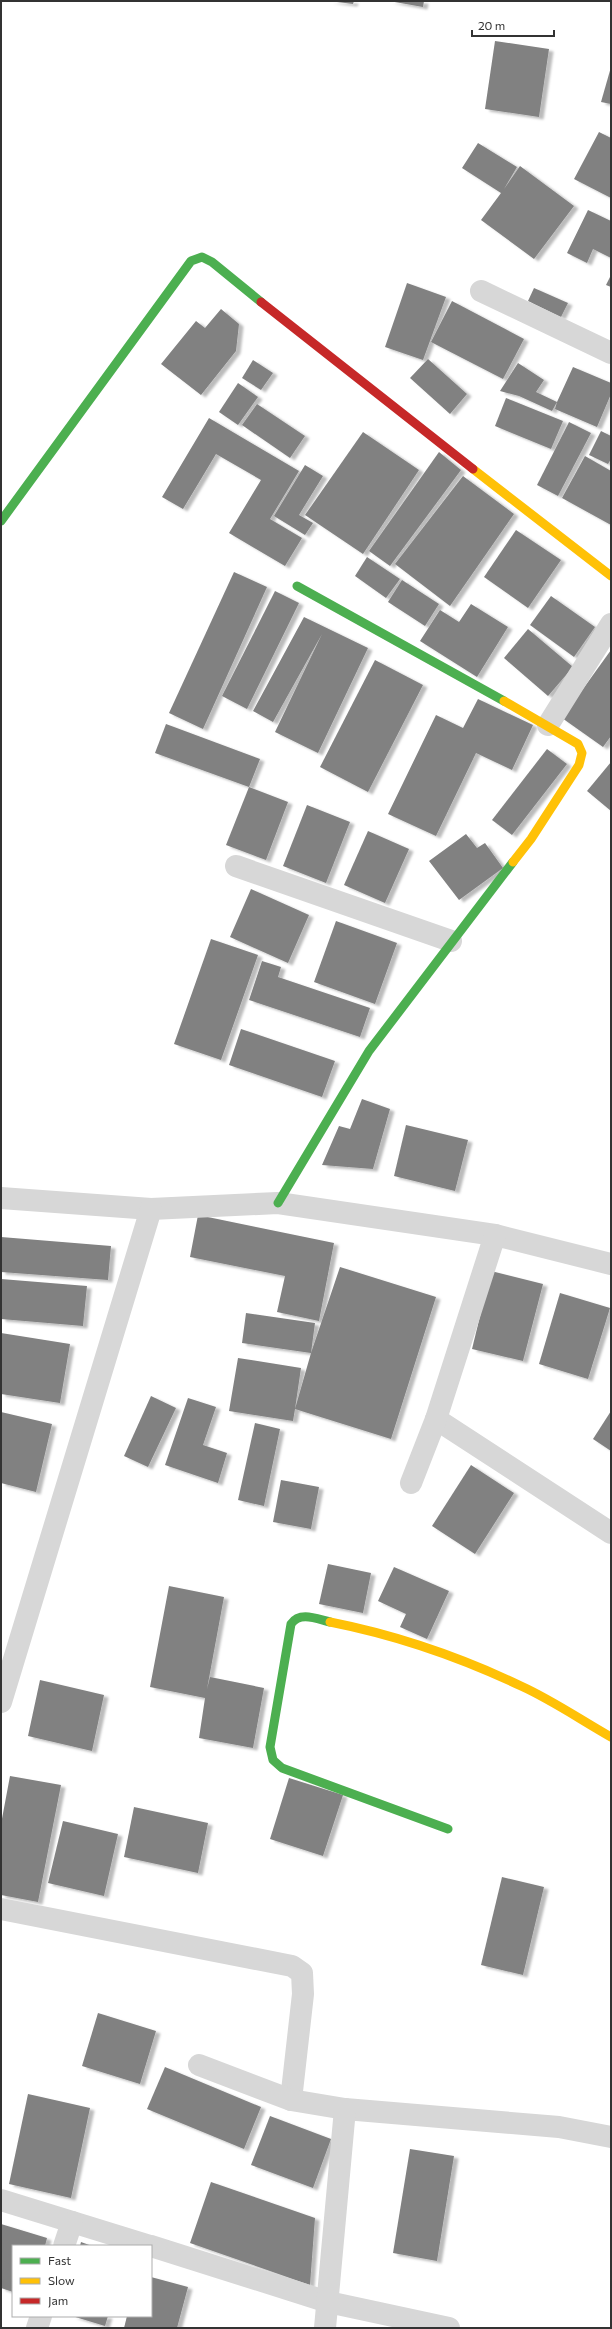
<svg xmlns="http://www.w3.org/2000/svg" width="612" height="2329" viewBox="0 0 612 2329" font-family="Commissioner,sans-serif">
  <style>
    .building { fill: #818181; filter: url(#shadow) }
    .lines { fill: none; stroke-linecap: round; stroke-linejoin: round }
    .street { stroke: #d7d7d7; stroke-width: 22 }
    .fast { stroke: #4caf50; stroke-width: 9 }
    .slow { stroke: #ffc107; stroke-width: 9 }
    .jam { stroke: #c62828; stroke-width: 9 }
  </style>
  <defs>
    <filter id="shadow"><feDropShadow dx="4.5" dy="2.5" stdDeviation="1" flood-color="#0004"/></filter>
  </defs>
  <rect width="100%" height="100%" fill="#fff"/>
  <g class="building">
    <polygon points="329,1 354,1 353,4"/>
    <polygon points="389,1 424,1 423,7"/>
    <polygon points="495,41 549,49 539,117 485,109"/>
    <polygon points="611,67 611,104 601,102"/>
    <polygon points="599,132 611,138 611,198 574,179"/>
    <polygon points="478,143 517,167 504,189 520,166 574,206 534,259 481,220 501,193 462,168"/>
    <polygon points="588,210 611,221 611,258 593,249 587,263 567,253"/>
    <polygon points="611,275 611,287 606,285"/>
    <polygon points="407,283 446,297 423,360 385,347"/>
    <polygon points="534,288 568,303 561,317 528,301"/>
    <polygon points="452,301 524,339 503,379 431,342"/>
    <polygon points="221,309 239,324 236,351 201,395 161,364 196,321 205,328"/>
    <polygon points="428,359 467,394 450,414 410,378"/>
    <polygon points="253,360 273,373 261,390 242,378"/>
    <polygon points="518,363 544,380 536,392 557,402 573,367 611,383 611,394 597,427 555,409 557,402 552,411 519,396 500,391"/>
    <polygon points="238,383 258,397 238,425 219,412"/>
    <polygon points="506,398 563,421 551,449 495,426"/>
    <polygon points="257,404 305,436 290,458 242,425"/>
    <polygon points="209,418 299,471 270,519 302,538 285,566 229,533 261,480 216,454 183,509 162,497"/>
    <polygon points="569,422 591,433 558,496 537,485"/>
    <polygon points="601,431 611,436 611,459 608,464 589,455"/>
    <polygon points="363,432 419,470 363,554 305,515"/>
    <polygon points="439,452 461,470 390,566 369,551"/>
    <polygon points="585,456 611,471 611,525 562,498"/>
    <polygon points="305,465 323,476 299,515 313,523 305,535 274,516"/>
    <polygon points="463,476 514,514 450,606 395,564"/>
    <polygon points="516,530 561,560 528,608 484,577"/>
    <polygon points="367,557 400,579 386,598 355,576"/>
    <polygon points="234,572 267,587 203,729 169,713"/>
    <polygon points="402,580 439,604 425,626 388,602"/>
    <polygon points="275,591 299,603 247,709 222,696"/>
    <polygon points="551,596 595,627 574,657 530,625"/>
    <polygon points="471,604 508,627 477,677 420,641 440,610 459,622"/>
    <polygon points="304,617 368,648 318,753 275,732 322,634 273,722 253,711"/>
    <polygon points="528,629 573,667 548,696 504,658"/>
    <polygon points="611,650 611,736 603,747 562,718"/>
    <polygon points="375,660 423,685 368,792 320,767"/>
    <polygon points="478,699 533,725 512,770 476,753 436,836 388,814 436,715 463,728"/>
    <polygon points="166,724 260,759 249,787 155,753"/>
    <polygon points="547,749 567,764 512,835 492,820"/>
    <polygon points="611,762 611,811 587,791"/>
    <polygon points="249,787 288,802 266,860 226,845"/>
    <polygon points="307,805 350,822 326,883 283,866"/>
    <polygon points="368,831 409,849 385,903 344,885"/>
    <polygon points="466,834 477,848 485,843 503,868 459,900 429,861"/>
    <polygon points="251,889 309,915 288,963 230,937"/>
    <polygon points="336,921 397,943 375,1004 314,982"/>
    <polygon points="211,939 258,955 221,1060 174,1044"/>
    <polygon points="262,961 281,967 278,977 370,1008 360,1037 249,1000"/>
    <polygon points="241,1029 335,1061 322,1097 229,1065"/>
    <polygon points="362,1099 390,1109 373,1169 322,1165 339,1126 350,1129"/>
    <polygon points="406,1125 468,1140 455,1191 394,1176"/>
    <polygon points="198,1215 334,1243 319,1321 277,1312 285,1276 190,1257"/>
    <polygon points="1,1237 111,1246 108,1280 1,1272"/>
    <polygon points="340,1267 436,1297 391,1439 295,1409 293,1421 229,1411 238,1358 301,1368 295,1409 311,1353 242,1343 246,1313 315,1323 311,1353"/>
    <polygon points="491,1271 543,1284 523,1361 472,1349"/>
    <polygon points="1,1279 87,1286 83,1326 1,1319"/>
    <polygon points="560,1293 610,1308 588,1379 539,1364"/>
    <polygon points="1,1333 70,1344 60,1403 1,1394"/>
    <polygon points="151,1396 176,1408 148,1467 124,1456"/>
    <polygon points="188,1398 216,1407 203,1445 227,1453 218,1483 165,1465"/>
    <polygon points="611,1411 611,1451 593,1439"/>
    <polygon points="1,1412 52,1424 36,1492 1,1483"/>
    <polygon points="255,1423 280,1429 264,1506 238,1500"/>
    <polygon points="471,1465 514,1493 475,1554 432,1526"/>
    <polygon points="281,1480 319,1487 311,1529 273,1522"/>
    <polygon points="328,1564 371,1573 363,1613 319,1604"/>
    <polygon points="394,1567 449,1591 427,1639 400,1627 406,1614 378,1601"/>
    <polygon points="169,1586 224,1597 207,1689 210,1677 264,1688 253,1748 199,1738 205,1698 150,1687"/>
    <polygon points="40,1680 104,1695 92,1751 28,1736"/>
    <polygon points="10,1776 61,1785 38,1902 1,1895 1,1824"/>
    <polygon points="289,1778 343,1795 323,1856 270,1839"/>
    <polygon points="134,1807 208,1823 198,1873 124,1857"/>
    <polygon points="63,1821 118,1834 104,1896 48,1883"/>
    <polygon points="502,1877 544,1887 523,1975 481,1965"/>
    <polygon points="98,2013 156,2031 140,2084 82,2066"/>
    <polygon points="165,2067 261,2107 244,2149 147,2109"/>
    <polygon points="28,2094 90,2108 71,2198 9,2184"/>
    <polygon points="270,2116 331,2139 313,2188 251,2165"/>
    <polygon points="410,2149 454,2156 437,2261 393,2253"/>
    <polygon points="211,2182 315,2218 310,2285 190,2243"/>
    <polygon points="1,2224 47,2238 45,2246 13,2246 13,2292 1,2288"/>
    <polygon points="81,2242 92,2246 80,2246"/>
    <polygon points="151,2277 188,2287 177,2328 124,2328 127,2316 151,2316"/>
    <polygon points="72,2316 108,2316 105,2326"/>
  </g>
  <g class="lines">
    <g class="street">
      <polyline points="481,291 611,353"/>
      <polyline points="548,725 611,624"/>
      <polyline points="236,866 451,941"/>
      <polyline points="1,1198 151,1209 278,1203 495,1235 611,1264"/>
      <polyline points="436,1419 611,1533"/>
      <polyline points="411,1483 436,1419 495,1235"/>
      <polyline points="1,1702 151,1209"/>
      <polyline points="1,1909 292,1966 302,1973 303,1994 291,2100"/>
      <polyline points="199,2065 291,2100 345,2109 559,2127 611,2137"/>
      <polyline points="1,2200 150,2246"/>
      <polyline points="64,2246 72,2222"/>
      <polyline points="151,2246 328,2302 449,2328"/>
      <polyline points="37,2328 41,2316"/>
      <polyline points="325,2328 345,2109"/>
    </g>
    <g class="fast">
      <polyline points="1,521 191,261 202,257 212,262 261,302"/>
      <polyline points="297,586 504,701"/>
      <polyline points="278,1203 369,1051 513,862"/>
      <path d="M330,1622C317,1619 300,1611 291,1624L270,1747L273,1760L282,1768L448,1829"/>
    </g>
    <g class="slow">
      <polyline points="473,469 611,576"/>
      <polyline points="504,701 578,744 582,753 579,765 531,839 513,862"/>
      <path d="M330,1622C396,1635 460,1657 521,1686C552,1700 581,1720 611,1737"/>
    </g>
    <polyline class="jam" points="261,302 473,469"/>
  </g>
  <rect width="612" height="2329" fill="none" stroke="#333333" stroke-width="4"/>
  <rect x="12" y="2245" width="140" height="72" fill="#ffffff" stroke="#adadad"/>
  <rect x="20" y="2258" width="20" height="6" fill="#4caf50" stroke="#adadad"/>
  <text x="48" y="2265" font-size="12" fill="#333333">Fast</text>
  <rect x="20" y="2278" width="20" height="6" fill="#ffc107" stroke="#adadad"/>
  <text x="48" y="2285" font-size="12" fill="#333333">Slow</text>
  <rect x="20" y="2298" width="20" height="6" fill="#c62828" stroke="#adadad"/>
  <text x="48" y="2305" font-size="12" fill="#333333">Jam</text>
  <path d="M472 30v6h82v-6" fill="none" stroke="#333333" stroke-width="2"/>
  <text x="478" y="30" font-size="12" fill="#333333" stroke="#ffffff" stroke-width="3" paint-order="stroke">20 m</text>
</svg>
